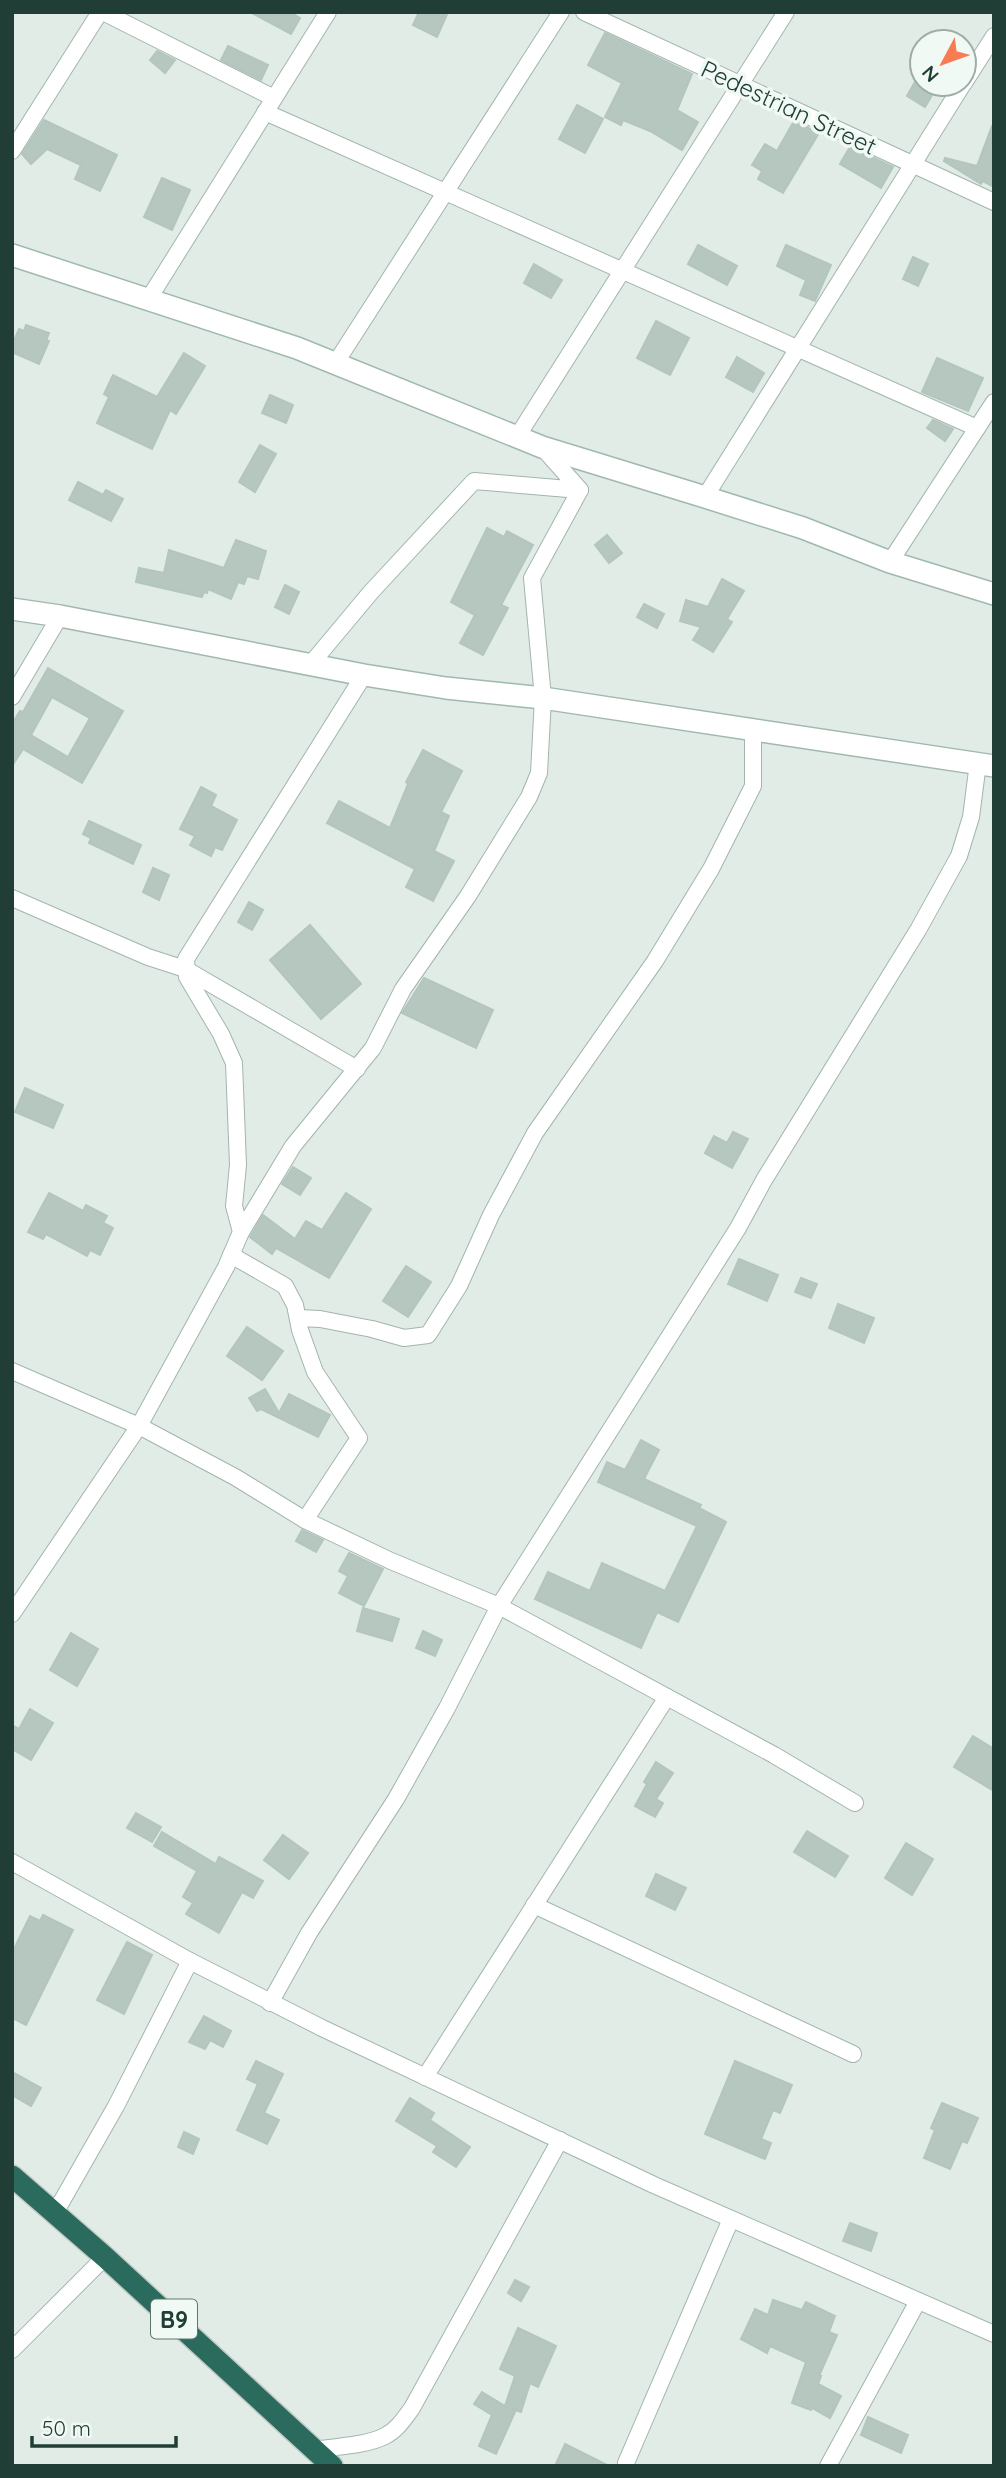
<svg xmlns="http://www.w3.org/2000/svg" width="1006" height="2478" viewBox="0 0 1006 2478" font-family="Quicksand,sans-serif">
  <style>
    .building { fill: #b6c7c0; stroke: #b3c6be; stroke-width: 2; fill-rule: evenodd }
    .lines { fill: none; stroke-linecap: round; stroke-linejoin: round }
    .street-casing { stroke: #a3b4ae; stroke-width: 18 }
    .secondary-casing { stroke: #9fb9b0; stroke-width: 24 }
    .highway-casing { stroke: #c1c9c7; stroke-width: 24 }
    .street { stroke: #fff; stroke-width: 16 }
    .secondary { stroke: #fff; stroke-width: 21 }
    .highway { stroke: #2b6b5e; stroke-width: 21 }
    .labels { text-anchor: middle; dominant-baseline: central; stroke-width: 7; stroke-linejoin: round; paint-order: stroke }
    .shield { fill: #f1f9f5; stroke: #5f766f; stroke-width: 2 }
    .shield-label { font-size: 23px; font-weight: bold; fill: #203e36 }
    .street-label { font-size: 24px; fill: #203e36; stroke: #f1f9f5 }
  </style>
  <rect width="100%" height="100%" fill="#e1ece7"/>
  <g class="building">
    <polygon points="250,12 290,12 300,18 291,34"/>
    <polygon points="419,12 448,12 437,37 413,25"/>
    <polygon points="605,33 692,74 677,110 698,122 682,150 650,131 623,120 621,125 605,117 622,83 588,65"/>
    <polygon points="228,46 268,65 261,80 221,60"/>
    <polygon points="157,51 175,60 165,73 150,60"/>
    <polygon points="916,80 935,90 925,107 907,96"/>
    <polygon points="577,105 603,119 585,153 559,139"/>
    <polygon points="44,120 117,155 100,191 75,179 81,165 47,149 31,164 22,154"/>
    <polygon points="794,121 819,133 783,193 758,179 762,171 752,165 765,144 777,151"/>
    <polygon points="992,126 994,126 994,187 983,181 981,184 944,161 945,158 977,166"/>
    <polygon points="850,147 893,167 881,188 840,164"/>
    <polygon points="162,178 190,190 172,230 144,217"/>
    <polygon points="698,245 737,266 727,285 688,264"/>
    <polygon points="786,245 831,265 815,301 800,295 806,280 777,266"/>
    <polygon points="913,257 928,264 918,286 903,279"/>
    <polygon points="534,264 562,280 551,298 524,283"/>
    <polygon points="656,321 689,338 670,375 637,358"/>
    <polygon points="26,325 49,333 46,340 49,341 39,364 12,352 12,345 19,329 24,331"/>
    <polygon points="184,353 205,366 176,414 170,410 152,449 97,423 109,397 104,394 113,375 157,397"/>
    <polygon points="737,357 764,373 753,392 726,377"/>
    <polygon points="937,358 983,378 968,411 922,392"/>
    <polygon points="270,395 293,405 286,423 262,413"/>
    <polygon points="933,420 953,429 945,441 927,428"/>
    <polygon points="260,445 276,454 255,492 239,482"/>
    <polygon points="78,482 103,495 106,490 123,499 111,521 69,500"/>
    <polygon points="487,528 504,537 507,531 533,545 501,605 508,608 483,655 460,643 475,615 451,602"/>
    <polygon points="607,535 622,553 609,563 595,545"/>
    <polygon points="236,540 266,551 258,579 247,576 244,584 238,582 231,599 208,589 207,593 204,592 202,597 136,582 139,568 164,573 169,550 224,568"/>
    <polygon points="722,579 744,591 727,619 732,622 713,652 693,640 701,627 680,621 686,600 708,607"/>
    <polygon points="285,585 299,592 289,614 275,607"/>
    <polygon points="644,604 664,614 657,628 637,617"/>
    <path d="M48,668L123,711L82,783L23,749L12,766V724L20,711L23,712ZM52,697L90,718L68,757L31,735Z"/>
    <polygon points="423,750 462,771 441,812 449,816 434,851 454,861 433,901 406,887 415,869 327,823 339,801 390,828 408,784 406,782"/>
    <polygon points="201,787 216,795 211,806 237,820 222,850 215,847 211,856 190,845 195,836 180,829"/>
    <polygon points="89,821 141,845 133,864 89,843 91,838 83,834"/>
    <polygon points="153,868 169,875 159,900 143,892"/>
    <polygon points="249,902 263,910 252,930 238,922"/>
    <polygon points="310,925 361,984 321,1019 270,960"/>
    <polygon points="424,978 493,1010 476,1048 402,1013"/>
    <polygon points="25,1088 63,1105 53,1128 15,1112"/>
    <polygon points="733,1132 748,1139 732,1168 705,1153 714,1136 727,1143"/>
    <polygon points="293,1167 311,1178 300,1195 282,1184"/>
    <polygon points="49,1193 83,1211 86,1205 107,1216 103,1223 113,1228 100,1255 90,1250 87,1256 46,1234 43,1239 28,1232"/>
    <polygon points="346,1193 371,1209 329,1278 276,1248 272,1254 250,1237 263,1215 295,1239 306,1221 322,1230"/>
    <polygon points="739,1259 778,1275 767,1301 728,1284"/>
    <polygon points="406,1266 431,1282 408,1317 383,1301"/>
    <polygon points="801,1278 817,1284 811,1298 795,1292"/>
    <polygon points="838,1304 874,1318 864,1343 829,1328"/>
    <polygon points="247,1327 283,1351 262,1380 227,1356"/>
    <polygon points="265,1389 279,1413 289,1394 330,1415 318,1437 261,1409 257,1411 249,1398"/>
    <polygon points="641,1440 659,1450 644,1479 701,1505 699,1508 726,1522 678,1622 657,1612 641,1648 535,1599 548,1572 590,1591 602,1563 665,1591 697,1526 598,1482 607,1462 625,1470"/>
    <polygon points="302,1530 323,1540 316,1552 296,1541"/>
    <polygon points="349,1553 383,1569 364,1606 339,1593 348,1576 339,1571"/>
    <polygon points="363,1608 399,1619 392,1641 357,1631"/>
    <polygon points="423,1631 442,1640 435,1656 416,1648"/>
    <polygon points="71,1633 98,1649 77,1686 50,1670"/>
    <polygon points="30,1709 53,1723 31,1760 12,1749 12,1725 19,1729"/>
    <polygon points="973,1736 994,1749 994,1791 954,1767"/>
    <polygon points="656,1762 673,1773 656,1799 663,1803 655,1817 635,1806 647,1784 644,1782"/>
    <polygon points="136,1813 161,1827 152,1842 127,1828"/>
    <polygon points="807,1831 848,1856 835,1877 794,1852"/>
    <polygon points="162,1832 216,1864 219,1857 263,1881 253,1898 242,1892 219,1933 186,1914 193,1903 183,1897 197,1871 154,1846"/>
    <polygon points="283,1835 308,1853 289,1879 264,1860"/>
    <polygon points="906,1843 933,1859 912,1895 885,1878"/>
    <polygon points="656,1874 686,1888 675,1910 646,1896"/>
    <polygon points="43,1915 73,1930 26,2025 12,2018 12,1953 30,1916 40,1921"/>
    <polygon points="127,1942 152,1955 124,2014 97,2000"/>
    <polygon points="204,2016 231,2031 223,2047 210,2040 205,2049 189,2042"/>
    <polygon points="256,2061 283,2074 264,2113 279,2120 267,2144 237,2130 258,2084 247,2079"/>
    <polygon points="735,2061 792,2085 780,2113 773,2110 761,2139 771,2143 765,2159 705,2134"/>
    <polygon points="12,2072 41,2088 31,2106 12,2095"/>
    <polygon points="410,2098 434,2113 430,2120 470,2147 456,2167 433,2152 437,2146 396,2121"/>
    <polygon points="942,2103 978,2118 967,2143 962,2141 950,2169 924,2158 935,2130 931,2128"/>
    <polygon points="184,2132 199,2139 193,2154 178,2147"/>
    <polygon points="850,2223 877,2233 871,2251 843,2241"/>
    <polygon points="515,2280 529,2287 521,2301 508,2293"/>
    <polygon points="773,2300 802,2310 806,2302 835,2316 829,2332 837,2335 819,2376 821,2376 818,2384 841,2396 830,2418 812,2408 811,2410 792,2403 806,2362 770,2346 767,2353 741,2339 755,2309 768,2315"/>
    <polygon points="518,2328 556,2346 538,2387 530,2383 521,2412 506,2407 515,2412 496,2454 479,2446 492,2415 474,2404 482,2392 505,2406 515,2376 500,2369"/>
    <polygon points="868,2417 908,2435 901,2453 861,2435"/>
    <polygon points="565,2444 609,2466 555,2466"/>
  </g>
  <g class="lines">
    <defs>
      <g id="street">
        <polyline points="103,12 274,98"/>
        <polyline points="584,12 994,202"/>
        <polyline points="964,83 994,36"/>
        <polyline points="265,112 977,428"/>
        <polyline points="12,151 100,12"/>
        <polyline points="148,300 328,12"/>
        <polyline points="335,364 561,12"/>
        <polyline points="517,437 786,12"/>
        <polyline points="705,497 963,84"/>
        <polyline points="890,562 994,402"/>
        <polyline points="310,665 371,592 474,481 580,490 542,447"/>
        <polyline points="12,697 60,616"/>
        <polyline points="12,898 148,957 185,969 357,1069"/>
        <polyline points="241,1232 293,1146 373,1048 403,989 468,896 529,797 539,773 543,698 532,578 580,490"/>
        <polyline points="231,1255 285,1286 295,1305 300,1330 315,1372 359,1438 305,1520"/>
        <polyline points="298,1318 320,1319 372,1329 404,1338 428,1335 459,1286 491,1215 535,1133 655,961 711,869 753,786 753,731"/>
        <polyline points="12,1371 139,1426 226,1267 241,1232 234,1206 238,1165 234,1063 221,1034 187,977 186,959 364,675"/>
        <polyline points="12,1614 139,1426 235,1477 305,1520 391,1561 499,1606 774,1755 855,1803"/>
        <polyline points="12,1862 190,1961 322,2028 654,2185 994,2334"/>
        <polyline points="534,1905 853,2054"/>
        <polyline points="270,2003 309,1933 396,1799 447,1708 499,1606 738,1228 764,1180 918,930 959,856 971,817 978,763"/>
        <polyline points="425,2077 667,1697"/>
        <polyline points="55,2213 116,2106 190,1961"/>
        <polyline points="12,2350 105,2257"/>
        <path d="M315,2450C337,2446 365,2446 385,2436C397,2430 404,2419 412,2408L560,2140"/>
        <polyline points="626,2463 731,2219"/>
        <polyline points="828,2466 918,2301"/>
      </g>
      <g id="secondary">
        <polyline points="12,255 297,348 542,447 705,497 803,528 890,562 994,594"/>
        <polyline points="12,609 60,616 364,675 446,688 543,698 994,766"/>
      </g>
      <polyline id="highway" points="12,2176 105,2257 332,2466"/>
    </defs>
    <use href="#street" class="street-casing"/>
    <use href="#secondary" class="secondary-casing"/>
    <use href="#highway" class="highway-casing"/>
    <use href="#street" class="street"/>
    <use href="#secondary" class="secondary"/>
    <use href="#highway" class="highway"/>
  </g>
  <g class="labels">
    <rect class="shield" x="151" y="2299.5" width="46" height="39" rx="5"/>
    <g class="shield-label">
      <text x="174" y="2319">B9</text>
    </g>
    <g class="street-label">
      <text transform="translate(789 107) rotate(25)">Pedestrian Street</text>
    </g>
  </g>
  <rect width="1006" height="2478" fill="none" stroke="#203e36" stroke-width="28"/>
  <g transform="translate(943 63) rotate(229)"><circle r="33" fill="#f1f9f5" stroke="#9daea9" stroke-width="2"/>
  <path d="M0-5L12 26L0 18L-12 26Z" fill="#f87c53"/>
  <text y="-10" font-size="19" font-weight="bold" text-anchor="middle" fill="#203e36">N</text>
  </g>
  <path d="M32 2436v10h144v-10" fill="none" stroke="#203e36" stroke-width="3.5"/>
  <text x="42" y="2436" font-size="21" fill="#203e36" stroke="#f1f9f5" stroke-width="5" paint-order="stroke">50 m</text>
</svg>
